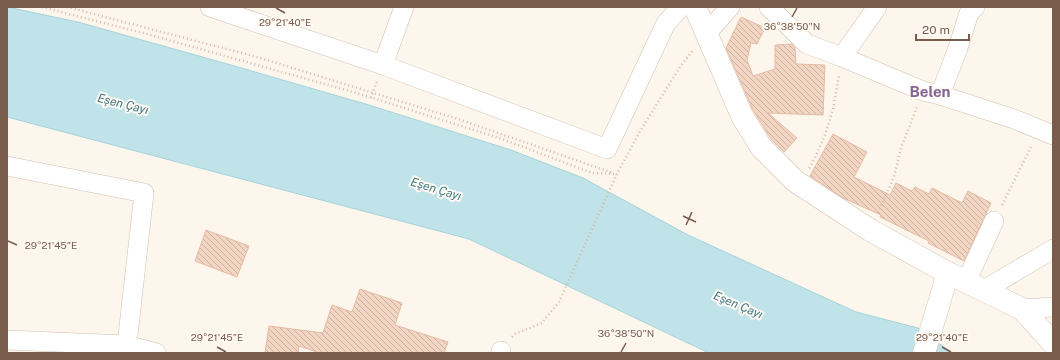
<svg xmlns="http://www.w3.org/2000/svg" width="1060" height="360" viewBox="0 0 1060 360" font-family="'Public Sans',sans-serif">
  <style>
    .water { fill: #bfe3e8; stroke: #a5d3da }
    .building { fill: url(#building-back-hatch); stroke: #e6bba3 }
    .lines { fill: none; stroke-linecap: round; stroke-linejoin: round }
    .minor-casing { stroke: #d1beb0; stroke-width: 20 }
    .tertiary-casing { stroke: #d1beb0; stroke-width: 23 }
    .secondary-casing { stroke: #d6c0b0; stroke-width: 23 }
    .path { stroke: #d9b8a5; stroke-width: 2.5; stroke-dasharray: 1 3; stroke-linecap: butt }
    .minor { stroke: #fff; stroke-width: 19 }
    .tertiary { stroke: #fff; stroke-width: 22 }
    .secondary { stroke: #fff; stroke-width: 22 }
    .ticks { fill: none; stroke: #7a5c4d; stroke-width: 1.5 }
    .labels { text-anchor: middle; dominant-baseline: central; stroke-width: 4; stroke-linejoin: round; paint-order: stroke }
    .water-label { font-size: 12px; font-style: italic; fill: #437c86; stroke: #fffaf3 }
    .district-label { font-size: 15px; font-weight: bold; fill: #846695; stroke: #fffaf3 }
    .ticks-label { font-size: 10px; text-anchor: middle; fill: #7a5c4d; stroke: #fffaf3; stroke-width: 4; stroke-linejoin: round; paint-order: stroke }
  </style>
  <defs>
    <pattern id="building-back-hatch" width="6" height="6" patternUnits="userSpaceOnUse"><rect width="6" height="6" fill="#f3d5c3"/><path d="M-1 5l2 2M0 0l6 6M5-1l2 2" fill="none" stroke="#cab0a1"/></pattern>
  </defs>
  <rect width="100%" height="100%" fill="#fdf6ec"/>
  <polygon class="water" points="7,7 78,22 231,65 369,105 511,150 583,178 688,235 856,312 918,328 952,353 709,353 469,239 7,117"/>
  <g class="building">
    <polygon points="741,17 765,28 757,44 751,43 747,60 753,76 775,69 775,45 792,44 795,48 796,64 825,65 823,115 768,113 797,138 784,152 771,139 753,110 726,48"/>
    <polygon points="833,134 867,152 854,177 890,195 896,183 912,191 915,187 929,194 932,188 962,203 968,191 991,203 964,261 928,243 929,241 880,217 881,215 843,198 810,176"/>
    <polygon points="206,230 249,246 237,277 195,261"/>
    <polygon points="360,289 402,303 395,325 448,342 444,353 320,353 299,346 298,353 265,353 269,326 323,333 332,305 352,312"/>
  </g>
  <g class="lines">
    <defs>
      <g id="minor">
        <polyline points="210,7 383,65 607,149 666,23 681,7"/>
        <polyline points="769,7 807,44 842,57 923,91 940,95 1014,119 1053,135"/>
        <polyline points="706,34 730,7"/>
        <polyline points="842,57 877,7"/>
        <polyline points="383,65 404,7"/>
        <polyline points="940,95 958,48 969,13 975,7"/>
        <polyline points="7,166 144,193 126,353"/>
        <polyline points="966,282 994,221"/>
        <polyline points="984,290 1053,249"/>
        <polyline points="1022,309 1053,307"/>
        <polyline points="7,340 126,345 156,353"/>
        <polyline points="501,353 501,351"/>
      </g>
      <polyline id="tertiary" points="695,7 742,116 761,147 795,181 870,230 948,273 1022,309 1053,343"/>
      <polyline id="secondary" points="924,353 948,273"/>
    </defs>
    <use href="#minor" class="minor-casing"/>
    <use href="#tertiary" class="tertiary-casing"/>
    <use href="#secondary" class="secondary-casing"/>
    <g class="path">
      <polyline points="42,7 147,34 360,94 502,139 592,173 617,174"/>
      <polyline points="67,7 257,57 461,120 613,173"/>
      <polyline points="371,98 377,81"/>
      <polyline points="809,168 812,164 825,135 833,109 839,75"/>
      <polyline points="1002,205 1031,147"/>
      <polyline points="878,213 894,177 901,148 917,107"/>
      <polyline points="512,337 515,334 542,323 559,302 617,174 639,133 680,67 693,50"/>
    </g>
    <use href="#minor" class="minor"/>
    <use href="#tertiary" class="tertiary"/>
    <use href="#secondary" class="secondary"/>
  </g>
  <path class="ticks" d="M276,8L285,13M792,17L797,8M683,216L696,222M686,225L692,212M8,241L17,245M217,347L226,352M942,347L951,352M621,352L626,343"/>
  <g class="labels">
    <g class="water-label">
      <text transform="translate(123 104) rotate(14)">Eşen Çayı</text>
      <text transform="translate(436 189) rotate(17)">Eşen Çayı</text>
      <text transform="translate(738 305) rotate(23)">Eşen Çayı</text>
    </g>
    <g class="district-label">
      <text x="930" y="91">Belen</text>
    </g>
  </g>
  <g class="ticks-label">
    <text x="285" y="26">29°21'40"E</text>
    <text x="792" y="30">36°38'50"N</text>
    <text x="51" y="249">29°21'45"E</text>
    <text x="626" y="337">36°38'50"N</text>
    <text x="217" y="341">29°21'45"E</text>
    <text x="942" y="341">29°21'40"E</text>
  </g>
  <rect width="1060" height="360" fill="none" stroke="#7a5c4d" stroke-width="16"/>
  <path d="M916 34v6h53v-6" fill="none" stroke="#7a5c4d" stroke-width="2"/>
  <text x="922" y="34" font-size="12" fill="#7a5c4d" stroke="#fffaf3" stroke-width="3" paint-order="stroke">20 m</text>
</svg>
